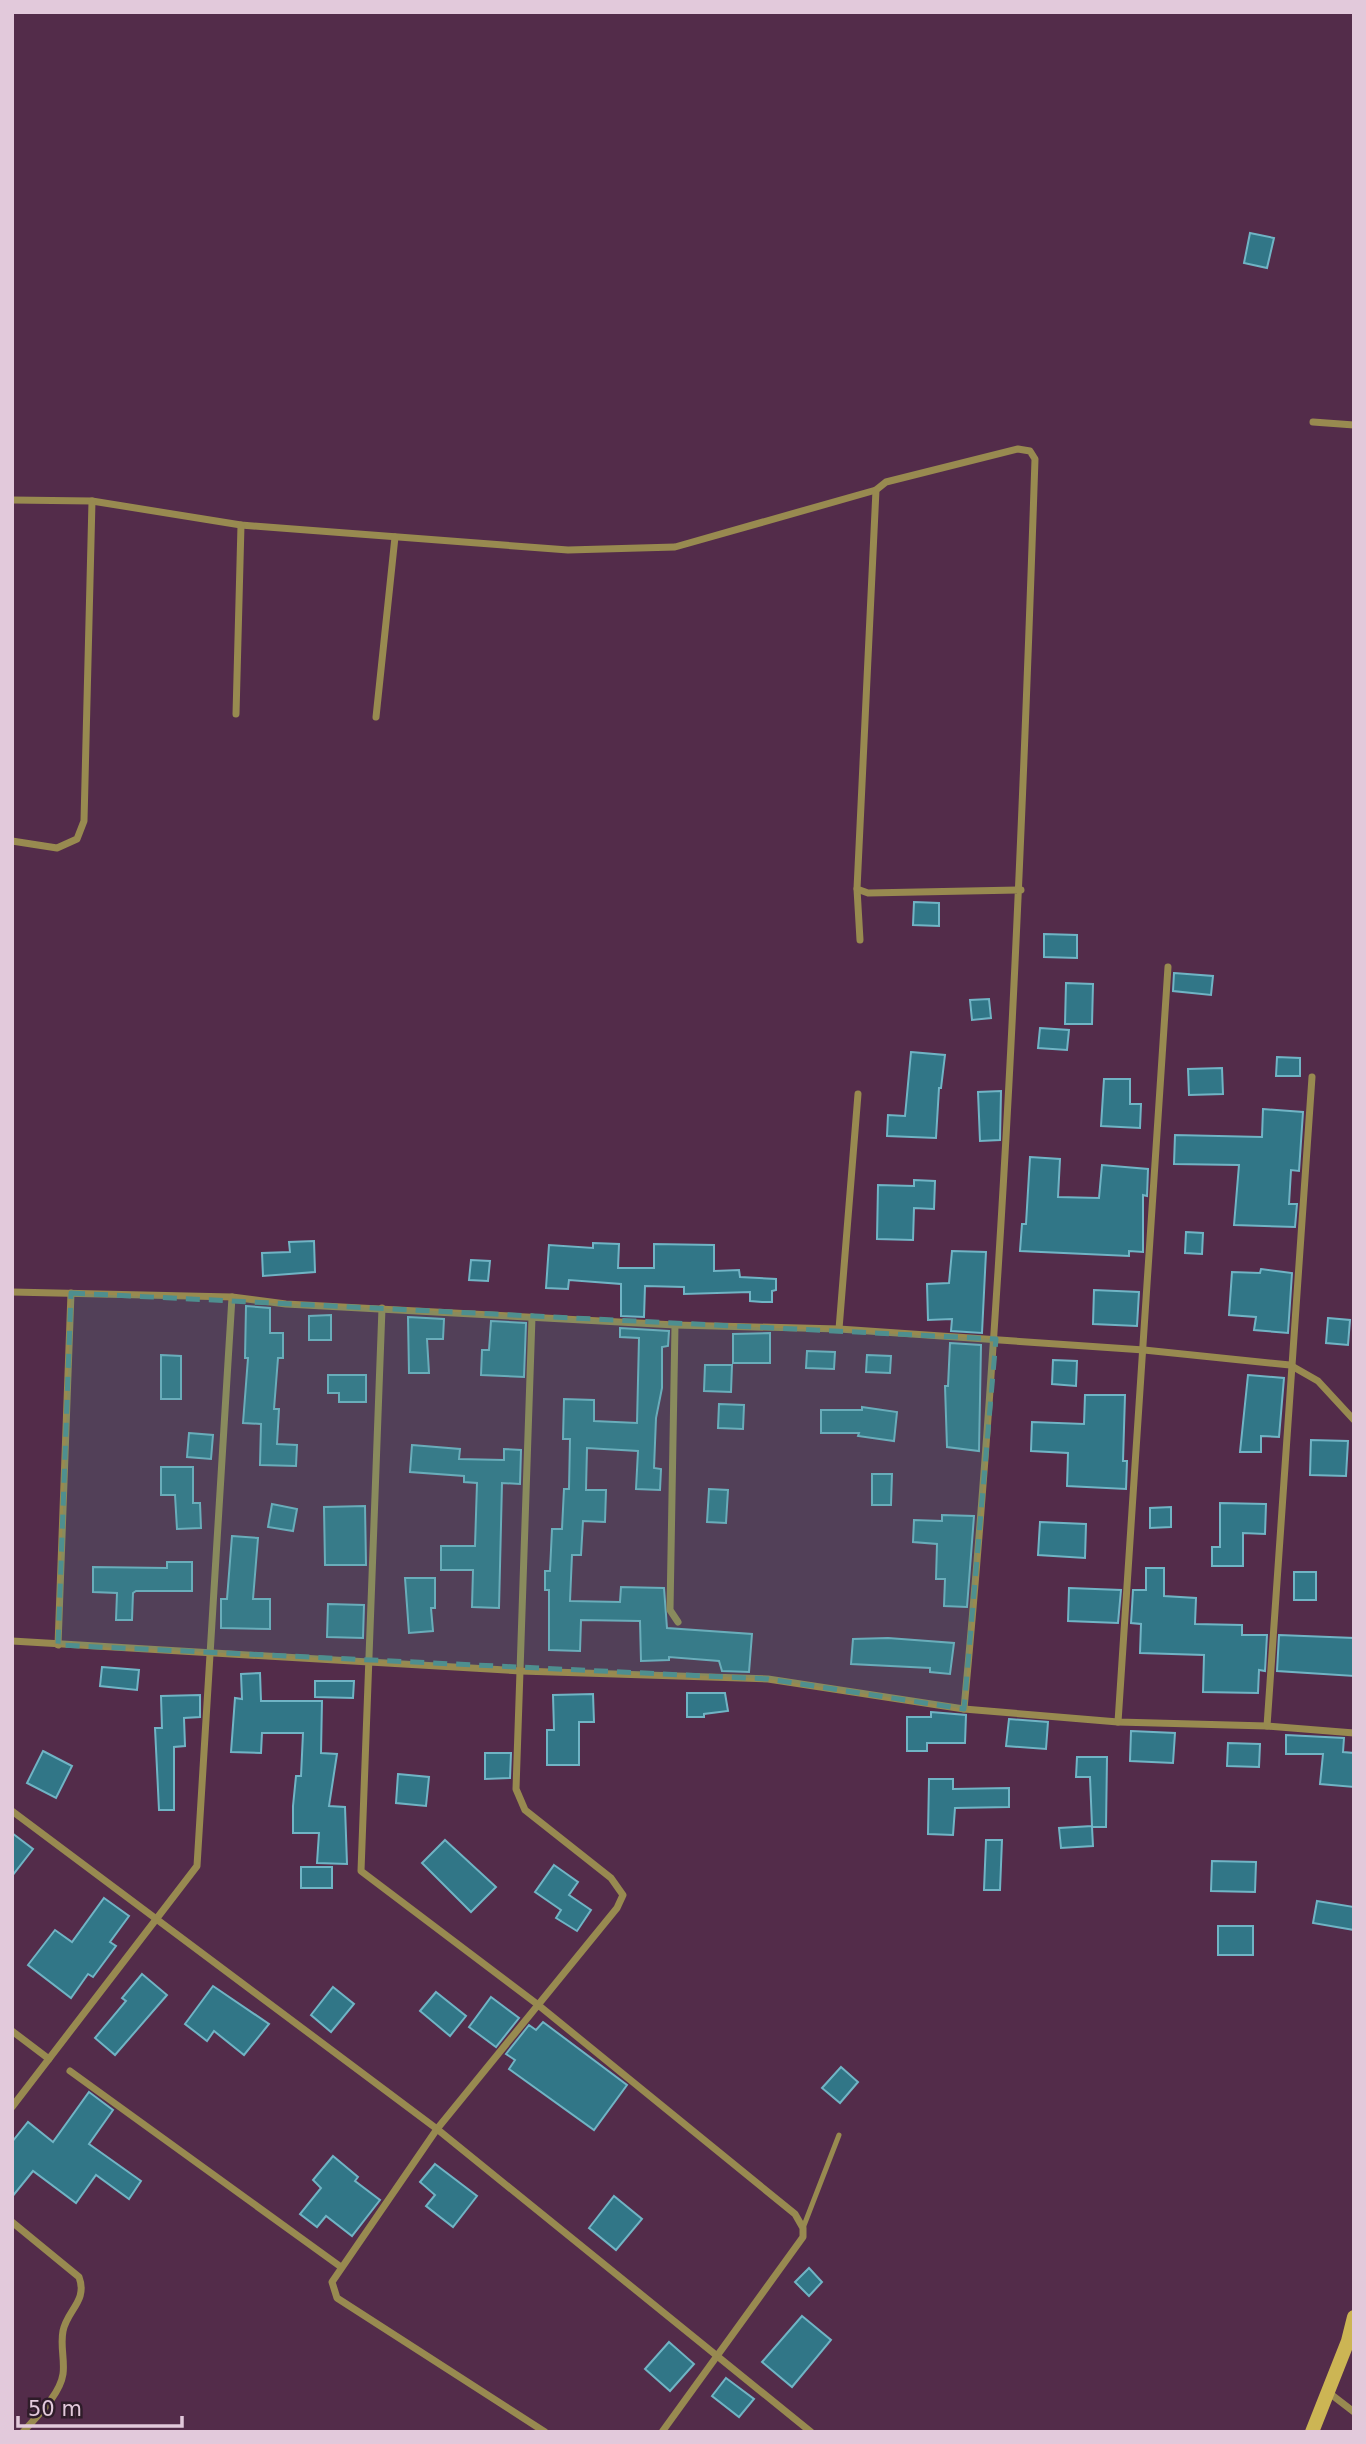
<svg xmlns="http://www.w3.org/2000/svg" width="1366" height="2444" viewBox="0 0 1366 2444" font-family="'DejaVu Sans',sans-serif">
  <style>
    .building { fill: #317687; stroke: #70b4c5; stroke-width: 2 }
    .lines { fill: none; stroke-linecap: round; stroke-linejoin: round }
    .service { stroke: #988a50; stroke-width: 5 }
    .minor { stroke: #988a50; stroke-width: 7 }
    .secondary { stroke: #ccb554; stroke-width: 14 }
    .marked { fill: #4e8f8f; fill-opacity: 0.2; stroke: #4e8f8f; stroke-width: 5; stroke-dasharray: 14 9; stroke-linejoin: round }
  </style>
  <rect width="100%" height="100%" fill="#532c4a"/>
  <g class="building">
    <polygon points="1250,233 1274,238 1267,268 1244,263"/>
    <polygon points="914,902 939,903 939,926 913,925"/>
    <polygon points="1044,934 1077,935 1077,958 1044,957"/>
    <polygon points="1174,973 1213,976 1211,995 1173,991"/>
    <polygon points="1066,983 1093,984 1092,1024 1065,1024"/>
    <polygon points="989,999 991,1018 972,1020 970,1000"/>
    <polygon points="1040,1028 1069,1030 1067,1050 1038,1048"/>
    <polygon points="911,1052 945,1055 941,1088 939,1088 936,1138 887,1136 888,1115 905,1116"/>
    <polygon points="1277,1057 1300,1058 1300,1076 1276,1076"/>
    <polygon points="1222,1068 1223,1094 1189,1095 1188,1069"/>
    <polygon points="1104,1079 1130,1079 1130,1104 1141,1104 1140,1128 1101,1126"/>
    <polygon points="1001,1091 1000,1140 980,1141 978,1092"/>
    <polygon points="1263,1109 1303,1112 1299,1171 1291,1170 1289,1204 1297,1204 1295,1227 1234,1225 1239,1165 1174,1164 1175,1135 1262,1137"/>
    <polygon points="1030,1157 1060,1159 1058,1197 1099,1198 1102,1165 1148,1169 1147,1196 1143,1195 1143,1252 1129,1251 1129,1256 1020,1251 1022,1224 1026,1224"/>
    <polygon points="914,1180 935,1181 934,1209 914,1208 913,1240 877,1239 878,1185 914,1186"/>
    <polygon points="1186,1232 1203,1233 1202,1254 1185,1253"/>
    <polygon points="314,1241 315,1272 263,1276 262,1253 290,1252 289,1242"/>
    <polygon points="593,1243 619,1244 618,1268 654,1268 654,1244 714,1245 714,1271 739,1270 740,1277 776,1279 776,1290 772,1291 772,1302 762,1302 750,1301 750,1292 684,1294 684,1287 645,1286 644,1317 621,1316 621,1284 569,1280 568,1289 546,1288 549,1245 593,1248"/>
    <polygon points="952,1251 986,1252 982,1333 951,1331 952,1319 928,1320 927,1284 949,1283"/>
    <polygon points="471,1260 490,1261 488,1281 469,1280"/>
    <polygon points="1261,1269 1292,1273 1288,1333 1254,1330 1256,1317 1229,1315 1232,1272 1260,1273"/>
    <polygon points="1094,1290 1139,1292 1137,1326 1093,1324"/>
    <polygon points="246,1306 270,1308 270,1333 283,1333 283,1358 278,1358 274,1409 279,1409 277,1444 297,1445 296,1466 260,1465 261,1424 243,1423 248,1358 245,1358"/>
    <polygon points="331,1315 331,1340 309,1340 309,1316"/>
    <polygon points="408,1317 444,1319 443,1339 427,1339 429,1373 409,1373"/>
    <polygon points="1328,1318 1350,1320 1348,1345 1326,1343"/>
    <polygon points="491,1321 526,1323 524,1377 481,1375 482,1350 489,1350"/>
    <polygon points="620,1328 669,1331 668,1346 662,1347 662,1388 656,1418 654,1468 661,1469 660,1490 636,1489 638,1451 587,1448 586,1490 606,1490 605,1522 583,1521 581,1555 572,1555 570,1601 620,1602 621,1587 664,1588 667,1628 752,1634 749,1672 722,1671 719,1661 669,1657 669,1660 641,1661 640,1621 581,1620 580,1651 549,1650 549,1590 545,1590 545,1571 550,1571 552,1529 562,1529 564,1489 569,1489 570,1439 563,1439 564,1399 594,1400 594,1421 637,1423 639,1338 620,1337"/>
    <polygon points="770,1333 770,1363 733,1363 733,1334"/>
    <polygon points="950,1343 981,1345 979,1451 947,1447 945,1386 948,1386"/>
    <polygon points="807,1351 835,1352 834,1369 806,1368"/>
    <polygon points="161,1355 181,1356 181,1399 161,1399"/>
    <polygon points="867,1355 891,1356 890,1373 866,1372"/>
    <polygon points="1053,1360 1077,1361 1076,1386 1052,1384"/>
    <polygon points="705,1365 732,1365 731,1392 704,1391"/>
    <polygon points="328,1375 366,1375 366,1402 339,1402 339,1393 328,1393"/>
    <polygon points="1248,1375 1284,1378 1279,1437 1261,1436 1261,1452 1240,1452"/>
    <polygon points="1085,1395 1125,1395 1123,1461 1127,1461 1126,1489 1067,1486 1068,1453 1031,1451 1032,1422 1084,1424"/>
    <polygon points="719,1404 744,1405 743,1429 718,1428"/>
    <polygon points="862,1407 897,1412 894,1441 858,1436 859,1433 821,1433 821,1410 862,1410"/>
    <polygon points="189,1433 213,1435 211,1459 187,1457"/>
    <polygon points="1311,1440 1348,1441 1346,1476 1310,1475"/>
    <polygon points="412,1445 460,1449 459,1459 504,1460 504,1449 521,1450 520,1484 502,1483 499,1608 472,1607 473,1570 441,1570 441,1546 475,1546 477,1483 464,1482 464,1476 410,1472"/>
    <polygon points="161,1467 193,1467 193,1503 200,1503 201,1528 177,1529 175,1495 161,1495"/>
    <polygon points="872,1474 892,1474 891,1505 872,1505"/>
    <polygon points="709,1489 728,1490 726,1523 707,1522"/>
    <polygon points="1220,1503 1266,1504 1265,1534 1243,1533 1243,1566 1212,1566 1212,1547 1220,1547"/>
    <polygon points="272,1504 297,1509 293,1531 268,1527"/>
    <polygon points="365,1506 366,1565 325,1565 324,1507"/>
    <polygon points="1171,1507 1171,1527 1150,1528 1150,1508"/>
    <polygon points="942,1515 974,1516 967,1607 944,1606 945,1579 936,1579 937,1544 913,1542 914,1520 942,1521"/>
    <polygon points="1040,1522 1086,1524 1085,1558 1038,1555"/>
    <polygon points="232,1536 258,1538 253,1599 270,1599 270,1629 221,1628 221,1599 227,1599"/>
    <polygon points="167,1562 192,1562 192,1591 136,1591 133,1593 132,1620 116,1620 117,1593 93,1592 93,1567 167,1568"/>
    <polygon points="1146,1568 1164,1568 1164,1596 1196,1598 1195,1624 1242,1625 1242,1635 1267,1635 1265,1671 1259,1670 1258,1693 1203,1692 1204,1655 1140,1653 1141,1624 1131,1623 1133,1590 1146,1590"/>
    <rect x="1294" y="1572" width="22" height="28"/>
    <polygon points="405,1578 435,1578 435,1608 431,1608 433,1631 409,1633"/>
    <polygon points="1069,1588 1121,1590 1118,1623 1068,1621"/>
    <polygon points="328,1604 364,1605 363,1638 327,1637"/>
    <polygon points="1279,1635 1354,1638 1354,1676 1277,1671"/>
    <polygon points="888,1638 954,1643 950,1674 930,1672 930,1668 851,1664 853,1639"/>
    <polygon points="102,1667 139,1670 137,1690 100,1686"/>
    <polygon points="260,1673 261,1701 322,1701 321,1753 337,1754 329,1806 345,1807 347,1864 317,1863 319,1833 293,1833 293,1806 296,1776 301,1776 303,1733 262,1733 261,1753 231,1752 235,1698 242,1699 241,1674"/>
    <polygon points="315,1681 354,1681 353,1698 315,1697"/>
    <polygon points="687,1693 725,1693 728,1711 704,1714 704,1717 687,1717"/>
    <polygon points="593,1694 594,1722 579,1722 579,1765 547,1765 547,1730 554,1730 553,1695"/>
    <polygon points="200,1695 200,1717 184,1718 185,1746 174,1747 174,1810 159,1810 155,1728 162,1728 161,1696"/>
    <polygon points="931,1712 966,1715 965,1743 927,1743 927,1751 907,1751 907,1717 931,1717"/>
    <polygon points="1009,1719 1048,1722 1046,1749 1006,1746"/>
    <polygon points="1131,1731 1175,1733 1173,1763 1130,1761"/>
    <polygon points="1286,1735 1344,1738 1343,1752 1354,1753 1354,1787 1320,1784 1323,1754 1286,1754"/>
    <polygon points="1228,1743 1260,1744 1259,1767 1227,1766"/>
    <polygon points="43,1751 72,1766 56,1798 27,1783"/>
    <polygon points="485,1753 511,1753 510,1778 485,1779"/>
    <polygon points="1077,1757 1107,1757 1106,1827 1092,1827 1093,1846 1061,1848 1059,1828 1092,1826 1090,1777 1076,1777"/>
    <polygon points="398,1774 429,1777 426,1806 396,1803"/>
    <polygon points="929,1779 953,1779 953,1789 1009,1788 1009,1807 955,1808 953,1835 928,1834"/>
    <polygon points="12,1833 33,1849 12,1876"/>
    <polygon points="445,1840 496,1887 471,1912 422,1863"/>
    <polygon points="986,1840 1002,1840 1000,1890 984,1890"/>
    <polygon points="1212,1861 1256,1862 1255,1892 1211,1891"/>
    <polygon points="554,1865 578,1882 569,1895 591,1910 577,1931 556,1918 561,1910 535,1892"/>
    <rect x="301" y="1867" width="31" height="21"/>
    <polygon points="104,1898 129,1916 110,1942 116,1946 93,1977 88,1974 71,1998 28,1965 55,1930 72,1942"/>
    <polygon points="1317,1901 1354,1907 1354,1930 1313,1923"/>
    <rect x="1218" y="1926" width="35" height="29"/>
    <polygon points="142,1974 167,1995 115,2055 95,2038 126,2001 122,1998"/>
    <polygon points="213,1986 269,2024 244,2055 214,2031 207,2041 185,2024"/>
    <polygon points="333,1987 354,2004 331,2032 311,2015"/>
    <polygon points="436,1992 466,2016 450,2036 420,2011"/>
    <polygon points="491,1997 519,2018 496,2047 469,2027"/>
    <polygon points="543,2022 627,2085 594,2130 509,2069 515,2060 506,2054 529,2025 536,2030"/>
    <polygon points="841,2067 858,2082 840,2103 822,2088"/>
    <polygon points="89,2092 113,2110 89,2144 141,2181 129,2199 96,2175 76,2203 33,2171 12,2197 12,2142 28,2122 53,2142"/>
    <polygon points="333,2156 358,2177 355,2181 380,2200 352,2236 326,2216 317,2227 300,2214 321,2188 313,2180"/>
    <polygon points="435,2164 477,2196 453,2227 426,2206 435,2195 420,2182"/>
    <polygon points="614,2196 642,2219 616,2250 589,2228"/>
    <polygon points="809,2268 822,2282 809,2296 795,2282"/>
    <polygon points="802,2316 831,2340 792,2387 762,2362"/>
    <polygon points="669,2342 694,2364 670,2391 645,2369"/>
    <polygon points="726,2378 754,2399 739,2417 712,2396"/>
  </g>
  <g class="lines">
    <polyline class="service" points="803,2228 839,2135"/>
    <g class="minor">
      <polyline points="1313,422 1354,425"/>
      <polyline points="12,500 92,501 241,525 568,550 675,547 876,490"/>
      <polyline points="236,714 241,525"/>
      <polyline points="376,717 395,537"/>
      <polyline points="12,841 57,848 77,839 84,821 92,501"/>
      <polyline points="857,889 860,940"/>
      <polyline points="12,1292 232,1297 286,1304 675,1325 839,1329 1144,1350 1290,1365 1318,1381 1354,1420"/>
      <polyline points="382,1308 361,1871 537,2004 795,2214 803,2228 803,2237 662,2432"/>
      <polyline points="532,1317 516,1789 525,1810 611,1878 623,1895 617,1908 437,2129 332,2282 337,2298 545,2432"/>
      <polyline points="675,1325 670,1610 678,1622"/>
      <polyline points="839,1329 858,1094"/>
      <polyline points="12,1641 521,1671 768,1679 964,1709 1118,1722 1267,1726 1354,1733"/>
      <polyline points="58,1645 71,1293"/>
      <path d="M964,1709C1003,1293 1021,877 1035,459L1030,451L1018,449L886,482L876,490L857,889L868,893L1021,890"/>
      <polyline points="1118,1722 1168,967"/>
      <polyline points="1267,1726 1312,1077"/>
      <polyline points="12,1811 437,2129 811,2432"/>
      <polyline points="12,2031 49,2059"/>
      <polyline points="70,2071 341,2267"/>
      <polyline points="12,2107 197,1866 232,1297"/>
      <path d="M12,2222L79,2277C88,2301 67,2310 63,2331C60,2346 65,2360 63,2374C60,2395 36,2417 23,2432"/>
      <polyline points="1328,2392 1354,2412"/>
    </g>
    <polyline class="secondary" points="1312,2432 1348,2341 1354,2317"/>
  </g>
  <path class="marked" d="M71,1293L996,1339L964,1709L768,1679L58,1645Z"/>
  <rect width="1366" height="2444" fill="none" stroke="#e2c9db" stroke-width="28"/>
  <path d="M18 2416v10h164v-10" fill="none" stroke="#e2c9db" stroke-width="3.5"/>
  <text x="28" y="2416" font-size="21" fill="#e2c9db" stroke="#2e1c29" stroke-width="5" paint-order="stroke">50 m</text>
</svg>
